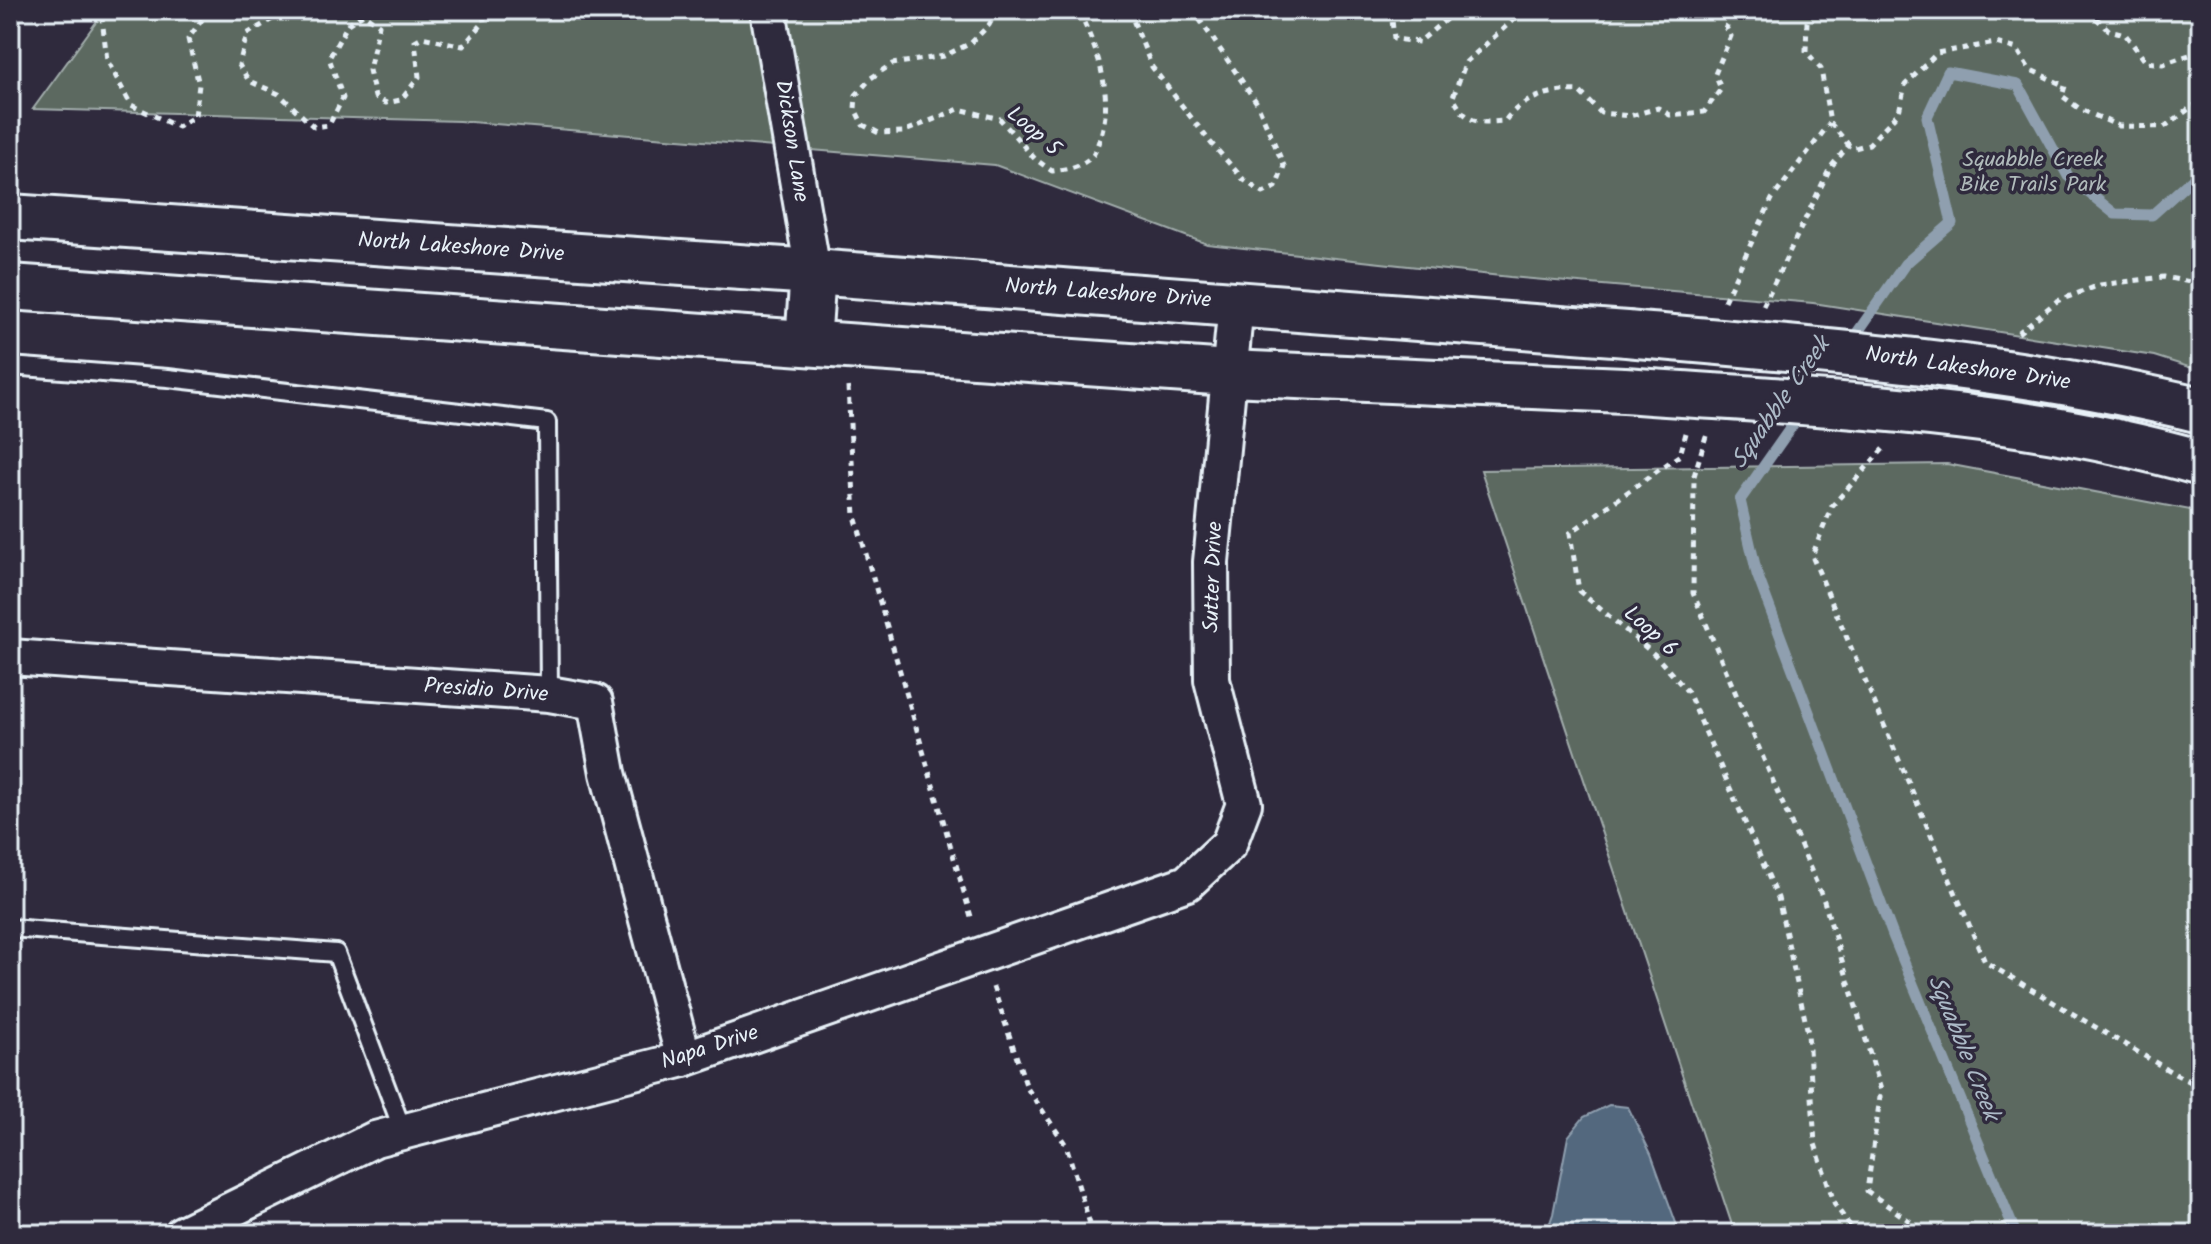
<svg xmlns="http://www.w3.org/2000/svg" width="2211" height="1244" viewBox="0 0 2211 1244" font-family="Kalam,sans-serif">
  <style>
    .green { fill: #5b6960; stroke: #a2adac; stroke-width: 2 }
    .water { fill: #53687e; stroke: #8f9faf; stroke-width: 2 }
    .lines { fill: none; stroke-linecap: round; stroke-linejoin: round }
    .stream { stroke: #8f9faf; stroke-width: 11 }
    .lane-casing { stroke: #e8f1f8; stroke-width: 22 }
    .street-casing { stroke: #e8f1f8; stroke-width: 40 }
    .secondary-casing { stroke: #e8f1f8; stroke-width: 50 }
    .path { stroke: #e8f1f8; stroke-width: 5; stroke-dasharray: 6 6; stroke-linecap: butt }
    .lane { stroke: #2f2a3d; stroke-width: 16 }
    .street { stroke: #2f2a3d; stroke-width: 34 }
    .secondary { stroke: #2f2a3d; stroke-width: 44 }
    .secondary-bridge-casing { stroke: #e8f1f8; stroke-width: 50; stroke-linecap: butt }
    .secondary-bridge { stroke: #2f2a3d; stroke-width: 44 }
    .labels { text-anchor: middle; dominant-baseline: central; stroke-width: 7; stroke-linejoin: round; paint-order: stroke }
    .street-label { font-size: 22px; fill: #e8f1f8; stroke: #2f2a3d }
    .park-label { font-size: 22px; fill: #b0bbbb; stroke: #2f2a3d }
    .water-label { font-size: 24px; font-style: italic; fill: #acbac7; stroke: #2f2a3d }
  </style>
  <rect width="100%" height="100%" fill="#2f2a3d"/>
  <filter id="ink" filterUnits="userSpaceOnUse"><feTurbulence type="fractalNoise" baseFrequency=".0125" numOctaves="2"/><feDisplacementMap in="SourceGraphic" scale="16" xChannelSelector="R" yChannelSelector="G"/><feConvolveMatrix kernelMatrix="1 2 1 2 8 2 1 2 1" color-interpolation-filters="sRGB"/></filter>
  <g filter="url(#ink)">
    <g class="green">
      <polygon points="105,10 2201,10 2201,371 2154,356 1813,303 1510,277 1207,244 995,165 459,121 33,109"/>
      <polygon points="1947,464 2201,512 2201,1234 1735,1234 1481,470"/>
    </g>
    <polygon class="water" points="1609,1105 1628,1107 1651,1154 1680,1234 1546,1234 1553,1214 1568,1137 1584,1117"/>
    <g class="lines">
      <g class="stream">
        <polyline points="1850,343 1905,264 1952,223 1927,117 1948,72 2018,85 2068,176 2115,214 2152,215 2201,171"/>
        <polyline points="1801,413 1740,500 1757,574 1894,938 2016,1234"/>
      </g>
      <defs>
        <g id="lane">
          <polyline points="10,366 168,378 547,422 549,694"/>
          <polyline points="10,928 336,953 403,1131"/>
        </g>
        <g id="street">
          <polyline points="768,10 813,272"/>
          <polyline points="10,657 549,694 595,702 608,773 684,1059"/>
          <polyline points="182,1234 375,1139 684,1059 1187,883 1229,844 1244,804 1212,680 1211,562 1236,304"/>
        </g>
        <g id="secondary">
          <polyline points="10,217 813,272 1627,334"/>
          <polyline points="10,287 1229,373 1624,390"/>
          <polyline points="808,343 813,272"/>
        </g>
      </defs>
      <use href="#lane" class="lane-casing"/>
      <use href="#street" class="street-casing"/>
      <use href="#secondary" class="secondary-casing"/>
      <g class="path">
        <polyline points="139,10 102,18 107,60 131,105 178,127 195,116 199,85 188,39 209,10"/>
        <polyline points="281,10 274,18 247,34 239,65 249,81 279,94 314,127 329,125 343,98 329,58 348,24 363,14 379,25 369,70 375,97 386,103 401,100 419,77 415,41 422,37 463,46 484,22 483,10"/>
        <path d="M997,10L989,25L971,43L944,56L892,64L871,78L856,95L855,109L863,125L879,133L903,132L959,109L1000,119L1035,159L1052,171C1066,169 1083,167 1093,155C1096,151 1098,143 1100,138C1115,94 1097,49 1078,10"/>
        <polyline points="1129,10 1152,67 1211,143 1244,180 1263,193 1276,187 1284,166 1257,103 1193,10"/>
        <polyline points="1391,10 1394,39 1419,42 1457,10"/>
        <path d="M1524,10L1466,62L1453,97C1467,124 1476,123 1505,121C1521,98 1552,89 1579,91L1601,113L1630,116L1658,108L1670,115L1704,112L1721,89L1715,74L1731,36L1726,27L1738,10"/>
        <polyline points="1811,10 1807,22 1806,51 1821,69 1830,123 1849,145 1855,148 1869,144 1899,112 1905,85 1937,53 1996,43 2017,49 2029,69 2065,86 2062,96 2080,109 2119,126 2164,127 2193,106 2201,104"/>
        <polyline points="2087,10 2109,30 2125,34 2146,62 2163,64 2201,51"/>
        <polyline points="1724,301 1772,199 1830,123"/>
        <polyline points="1763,306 1830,168 1849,145"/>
        <polyline points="2018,333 2057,301 2100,285 2164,277 2201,284"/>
        <polyline points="848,387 855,516 972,920"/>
        <polyline points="1686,433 1680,455 1570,533 1579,591 1655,655 1688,692 1778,898 1808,1033 1815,1144 1835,1205 1856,1234"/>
        <polyline points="1706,436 1694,476 1693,593 1824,901 1881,1090 1867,1191 1928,1234"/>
        <polyline points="1883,449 1832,506 1812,556 1985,962 2175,1074 2201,1087"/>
        <polyline points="993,987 1027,1088 1066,1145 1093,1234"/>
      </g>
      <use href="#lane" class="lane"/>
      <use href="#street" class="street"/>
      <use href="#secondary" class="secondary"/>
      <defs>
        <g id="secondary-bridge">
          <path d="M1627,334C1822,351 2010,364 2201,410"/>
          <path d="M1624,390C1817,404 2014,409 2201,463"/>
        </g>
      </defs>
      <use href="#secondary-bridge" class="secondary-bridge-casing"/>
      <use href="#secondary-bridge" class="secondary-bridge"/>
    </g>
  </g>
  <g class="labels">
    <g class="street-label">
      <text transform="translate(1033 132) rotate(41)">Loop 5</text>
      <text transform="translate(791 141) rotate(81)">Dickson Lane</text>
      <text transform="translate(461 248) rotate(4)">North Lakeshore Drive</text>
      <text transform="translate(1108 294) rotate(4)">North Lakeshore Drive</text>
      <text transform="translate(1968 369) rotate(8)">North Lakeshore Drive</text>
      <text transform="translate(1214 577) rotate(-88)">Sutter Drive</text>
      <text transform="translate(1650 632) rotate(42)">Loop 6</text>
      <text transform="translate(486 691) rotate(4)">Presidio Drive</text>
      <text transform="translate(710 1048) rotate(-18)">Napa Drive</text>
    </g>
    <g class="park-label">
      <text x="2033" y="160">Squabble Creek<tspan x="2033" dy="25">Bike Trails Park</tspan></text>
    </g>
    <g class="water-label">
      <text transform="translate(1781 403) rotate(-55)">Squabble Creek</text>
      <text transform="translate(1963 1048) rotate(68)">Squabble Creek</text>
    </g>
  </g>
  <rect width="2211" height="1244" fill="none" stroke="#2f2a3d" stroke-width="40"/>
  <rect x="20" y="20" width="2171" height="1204" fill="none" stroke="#e8f1f8" stroke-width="3" filter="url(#ink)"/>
</svg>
